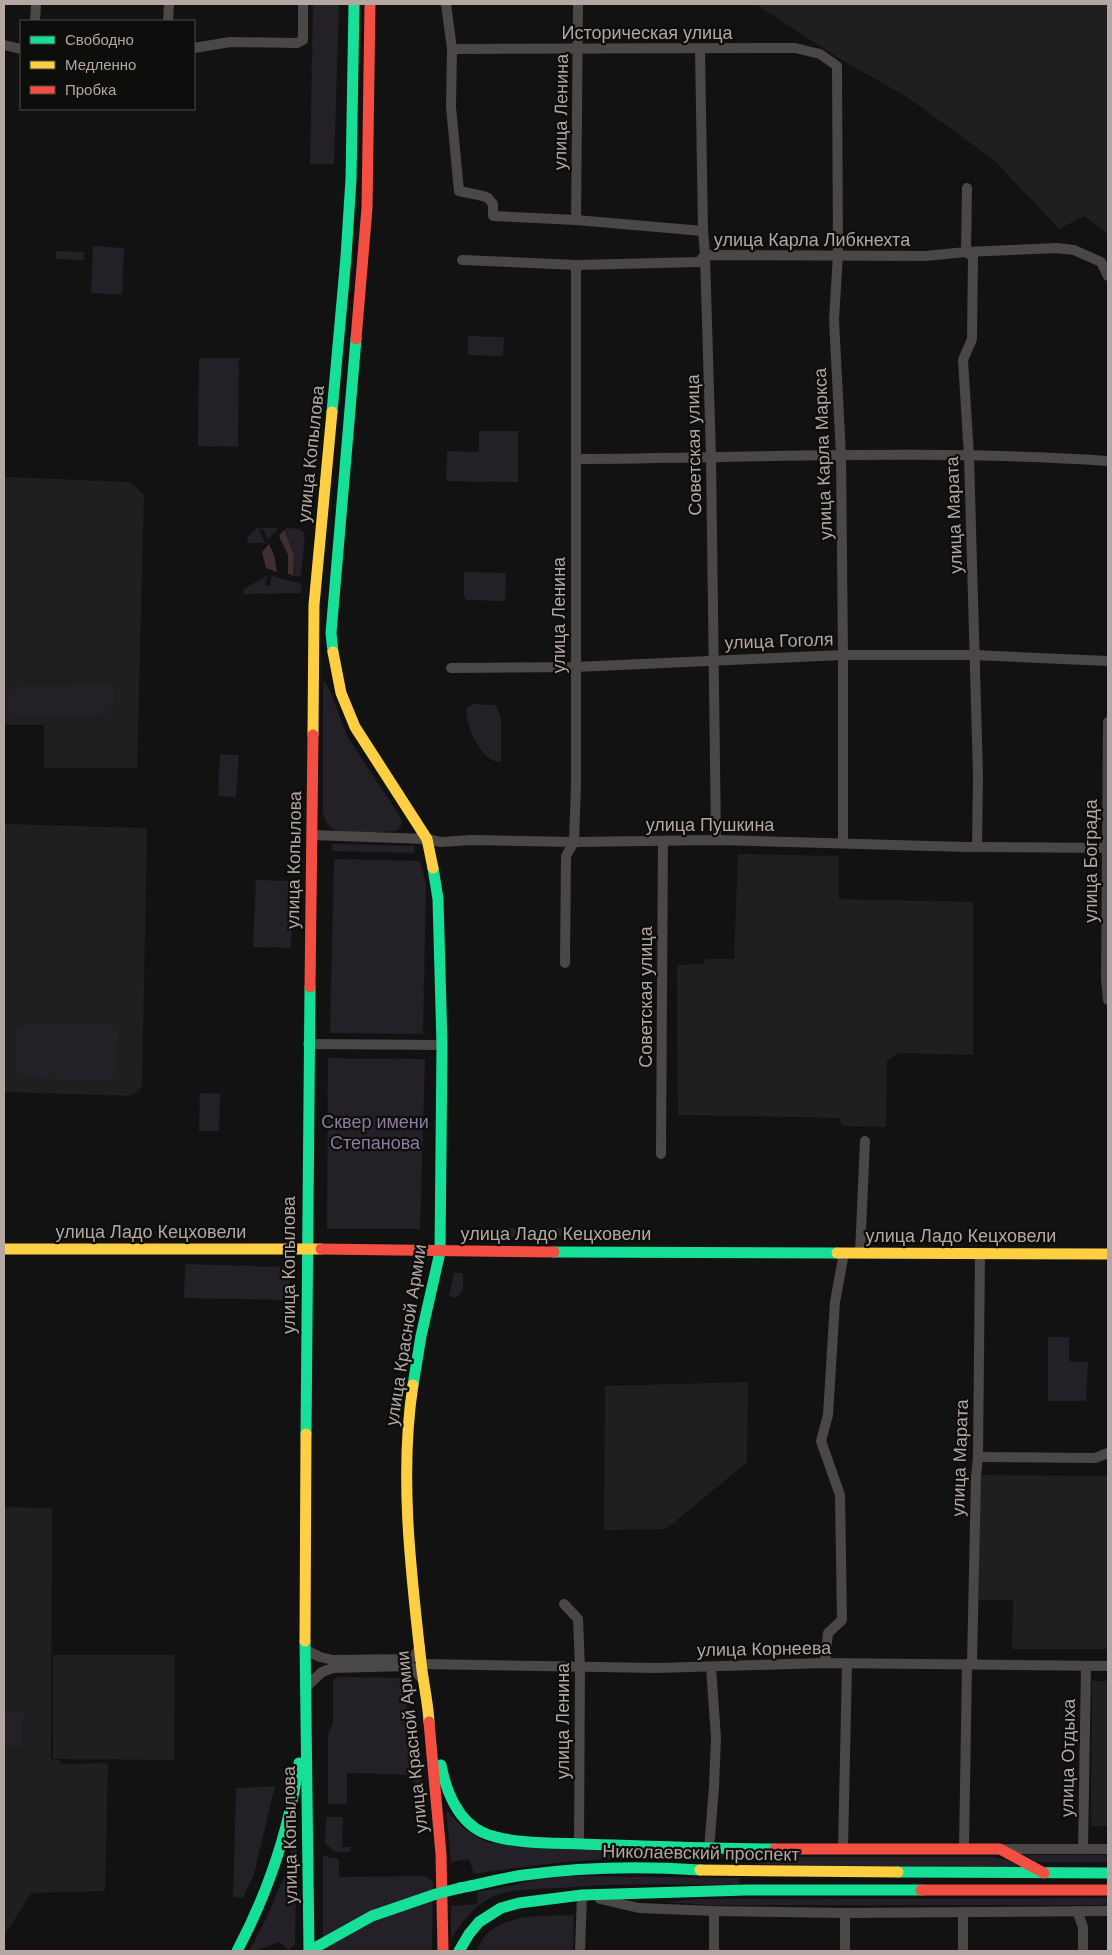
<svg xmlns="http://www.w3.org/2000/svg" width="1112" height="1955" viewBox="0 0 1112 1955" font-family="Helvetica,sans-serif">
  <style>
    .built { fill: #201f1f }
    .green { fill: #232027 }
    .water { fill: #402f30 }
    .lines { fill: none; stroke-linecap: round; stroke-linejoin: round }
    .street { stroke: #4a4746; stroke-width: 10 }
    .fast { stroke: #16e098; stroke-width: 11 }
    .slow { stroke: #ffcf43; stroke-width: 11 }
    .jam { stroke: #f24e42; stroke-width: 11 }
    .fast-bridge { stroke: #16e098; stroke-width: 11 }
    .labels { text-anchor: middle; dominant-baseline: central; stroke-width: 4.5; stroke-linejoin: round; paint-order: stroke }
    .street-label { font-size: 18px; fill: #b3a6a3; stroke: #0d0d0c }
    .park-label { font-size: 18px; fill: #8d7a9d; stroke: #0d0d0c }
  </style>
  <rect width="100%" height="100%" fill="#121212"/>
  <g class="built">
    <polygon points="755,4 1108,4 1108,234 1084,216 1059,229 996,162 983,152 907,97 840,59"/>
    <polygon points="4,477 131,482 144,495 137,768 44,768 44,725 4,725"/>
    <polygon points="4,824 147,828 142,1087 131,1096 4,1092"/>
    <polygon points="738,854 839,856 839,899 973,902 973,1055 898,1053 887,1061 886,1127 842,1126 839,1118 678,1115 677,965 704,964 705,959 734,959"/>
    <polygon points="748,1382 747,1462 666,1529 604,1530 605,1386"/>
    <polygon points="980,1475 1108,1476 1108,1649 1012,1649 1013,1600 979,1600"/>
    <polygon points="4,1507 52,1508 51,1760 59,1760 60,1764 108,1763 105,1891 31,1893 4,1936"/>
    <polygon points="53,1655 175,1655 174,1760 53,1759"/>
    <polygon points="1092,1681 1108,1681 1108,1826 1091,1826"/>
  </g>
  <g class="green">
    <polygon points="313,4 339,4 334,164 310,164"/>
    <polygon points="93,246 124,248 122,295 91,293"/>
    <polygon points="56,251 84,252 84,260 56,259"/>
    <polygon points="468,336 504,337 503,356 468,355"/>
    <polygon points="199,358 239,358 238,447 198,446"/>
    <polygon points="479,431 518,431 518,482 446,481 447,451 479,452"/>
    <polygon points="257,528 279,528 268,539 263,529 259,530 265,542 264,543 247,543 248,536"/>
    <polygon points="287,528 300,529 305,534 301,576 293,576 294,553 284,530"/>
    <polygon points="464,572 506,573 505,601 467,600 464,596"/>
    <polygon points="268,575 265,585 269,586 272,576 302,584 301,593 244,594 244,589"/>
    <path d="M323,682L326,683L332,695L347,736L401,818L402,824L398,830C388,833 348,833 338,831C330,828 325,822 323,813Z"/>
    <polygon points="108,684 113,689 114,706 105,715 17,717 7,709 7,696 15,686"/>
    <path d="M473,704L496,705L501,718V762C481,763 466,726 466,709Z"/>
    <polygon points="220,754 239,755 236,797 218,796"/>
    <polygon points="332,844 414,846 415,853 332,851"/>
    <polygon points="334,859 420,861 426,884 423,1034 330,1033"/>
    <polygon points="256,880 293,881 291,948 253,947"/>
    <polygon points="108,1023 118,1031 117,1075 110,1081 23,1077 15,1071 16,1031 25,1024"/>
    <polygon points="328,1058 425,1059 420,1229 327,1229"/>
    <polygon points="200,1093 220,1094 219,1131 199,1131"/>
    <polygon points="461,1228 517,1228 517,1237 461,1236"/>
    <polygon points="528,1228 640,1228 645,1236 528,1236"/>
    <polygon points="185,1264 290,1267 289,1300 184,1298"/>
    <polygon points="454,1273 463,1273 463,1290 456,1298 449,1296"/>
    <polygon points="1048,1337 1069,1337 1069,1361 1088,1362 1086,1401 1048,1401"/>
    <polygon points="338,1677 405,1678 409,1727 416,1727 423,1792 409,1775 347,1773 347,1804 328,1804 328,1735 333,1723 333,1680"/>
    <polygon points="24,1711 23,1748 4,1746 4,1712"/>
    <polygon points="275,1786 254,1874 243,1898 233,1897 236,1788"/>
    <path d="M446,1809C459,1826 470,1835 490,1843L741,1855C708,1861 675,1858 642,1858C585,1859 530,1865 474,1874L469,1859L451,1862Z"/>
    <polygon points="326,1817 343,1817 342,1847 352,1847 349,1852 335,1852 325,1843"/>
    <path d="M297,1825L295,1945L288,1950L280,1942C269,1945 260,1951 249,1951L265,1921L287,1870Z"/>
    <polygon points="1025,1855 1108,1855 1108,1862 1036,1862"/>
    <polygon points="323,1856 339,1859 339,1877 426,1876 433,1882 432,1951 323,1951"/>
    <polygon points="798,1857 994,1857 1010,1861 1020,1868 752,1864"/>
    <path d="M565,1876L739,1878V1885C680,1884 620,1883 560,1888C541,1889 518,1889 500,1894C476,1902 463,1920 451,1940V1906L477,1904L478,1892L532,1881Z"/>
    <polygon points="1108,1898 1108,1905 711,1905 666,1902 697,1899"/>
    <path d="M574,1915L573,1951H477C490,1912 541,1916 574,1915Z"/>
  </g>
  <g class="water">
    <polygon points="284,530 294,554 293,576 288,574 288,555 279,536"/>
    <polygon points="269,544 274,555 277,572 266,568 262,552"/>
  </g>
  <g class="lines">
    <g class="street">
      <polyline points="446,4 452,49 451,107 459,191 483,196 488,198 493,204 493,216 576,220 703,231"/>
      <polyline points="35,21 36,4"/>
      <polyline points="168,21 169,4"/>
      <polyline points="4,45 21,49"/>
      <polyline points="194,48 230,42 297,43 303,40 303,4"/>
      <polyline points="452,49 795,48 820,54 837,66 838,254 834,320 841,455 843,655 843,842"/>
      <polyline points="700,49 703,231 705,255 711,457 716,840"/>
      <polyline points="967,188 966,252 973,257 972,339 963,360 969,456 978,776 977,847"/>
      <polyline points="576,220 578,4"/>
      <polyline points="462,260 576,265 699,262 705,255 925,256 966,252 1056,248 1074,250 1101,262 1108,276"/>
      <path d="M576,459C753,458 931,449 1108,461"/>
      <polyline points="451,668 575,667 843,655 974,655 1108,661"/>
      <polyline points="1108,722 1106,979 1108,1000"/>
      <polyline points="312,835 427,839 441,842 471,840 574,842 716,840 966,847 1108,848"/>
      <polyline points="565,963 566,856 574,842 576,785 576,265"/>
      <polyline points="308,1044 442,1045"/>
      <polyline points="661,1154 663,841"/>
      <polyline points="860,1253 865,1141"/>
      <polyline points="978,1457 1095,1458 1108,1453"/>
      <polyline points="564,1604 578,1619 580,1667 579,1844"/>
      <polyline points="306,1650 320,1657 333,1660 409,1659 413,1657 420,1648"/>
      <polyline points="825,1663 828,1633 842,1620 840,1495 821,1441 828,1415 835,1302 844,1253"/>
      <polyline points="421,1664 657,1668 825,1663 1108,1666"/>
      <polyline points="305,1688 322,1672 333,1668 409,1666 415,1670 421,1678"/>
      <polyline points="964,1848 967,1664 972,1664 976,1476 978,1457 980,1253"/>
      <polyline points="709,1849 714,1787 716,1738 711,1667"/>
      <polyline points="843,1849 847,1664"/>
      <polyline points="1004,1849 1108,1849"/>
      <polyline points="1083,1849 1086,1667"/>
      <polyline points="600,1899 639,1908 714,1911 845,1913 1108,1911"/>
      <polyline points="1077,1911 1083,1927 1083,1951"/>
      <polyline points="963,1912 963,1951"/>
      <polyline points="845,1913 845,1951"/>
      <polyline points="580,1951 582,1895 586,1896"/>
      <polyline points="714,1951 714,1911"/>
    </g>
    <g class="fast">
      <polyline points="332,412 346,257 351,179 354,4"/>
      <polyline points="333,652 331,633 356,339"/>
      <polyline points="554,1252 837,1253"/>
      <polyline points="413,1385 421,1336 440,1252 442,1045 438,899 433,868"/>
      <polyline points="306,1434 310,987"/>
      <polyline points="305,1641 309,1951"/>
      <path d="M441,1765C446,1791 458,1822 484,1833C510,1844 553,1843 582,1844C646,1846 711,1849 775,1849"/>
      <polyline points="898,1872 1108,1873"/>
      <path d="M460,1888C481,1884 502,1878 524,1875C582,1867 642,1866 700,1870"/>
      <path d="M237,1951C269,1891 289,1830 299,1763"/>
      <polyline points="459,1951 469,1934 479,1922 501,1908 519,1903 582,1895 747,1890 921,1890"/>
    </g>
    <g class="slow">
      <polyline points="333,652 341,693 355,727 427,839 433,868"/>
      <polyline points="313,735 314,605 332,412"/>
      <polyline points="4,1249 321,1249"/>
      <polyline points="837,1253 1108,1254"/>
      <path d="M413,1385C399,1474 411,1573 421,1662C423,1682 428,1702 429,1722"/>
      <polyline points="305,1641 306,1434"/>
      <polyline points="700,1870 898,1872"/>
    </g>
    <g class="jam">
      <polyline points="356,339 367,208 370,4"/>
      <polyline points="310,987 313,735"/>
      <polyline points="321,1249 554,1252"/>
      <polyline points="429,1722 441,1854 443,1951"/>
      <polyline points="775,1849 1000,1849 1044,1873"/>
      <polyline points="921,1890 1108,1890"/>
    </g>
    <polyline class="fast-bridge" points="309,1951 372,1916 436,1894 460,1888"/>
  </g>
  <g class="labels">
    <g class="street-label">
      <text x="647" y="33">Историческая улица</text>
      <text transform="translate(561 112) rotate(-89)">улица Ленина</text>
      <text x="812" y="240">улица Карла Либкнехта</text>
      <text transform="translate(694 445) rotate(-91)">Советская улица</text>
      <text transform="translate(311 454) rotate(-84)">улица Копылова</text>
      <text transform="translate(823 454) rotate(-92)">улица Карла Маркса</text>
      <text transform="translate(954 515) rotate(-92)">улица Марата</text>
      <text transform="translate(559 615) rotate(-90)">улица Ленина</text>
      <text transform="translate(779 641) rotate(-2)">улица Гоголя</text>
      <text x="710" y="825">улица Пушкина</text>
      <text transform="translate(294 860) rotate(-89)">улица Копылова</text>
      <text transform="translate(1091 861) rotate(-90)">улица Бограда</text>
      <text transform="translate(646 997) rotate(-90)">Советская улица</text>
      <text x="151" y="1232">улица Ладо Кецховели</text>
      <text x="556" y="1234">улица Ладо Кецховели</text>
      <text x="961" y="1236">улица Ладо Кецховели</text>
      <text transform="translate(289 1265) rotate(-90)">улица Копылова</text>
      <text transform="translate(406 1335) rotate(-81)">улица Красной Армии</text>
      <text transform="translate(960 1458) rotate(-88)">улица Марата</text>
      <text transform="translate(764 1649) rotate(-1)">улица Корнеева</text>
      <text transform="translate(563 1721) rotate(-90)">улица Ленина</text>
      <text transform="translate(412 1742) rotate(-96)">улица Красной Армии</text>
      <text transform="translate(1068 1758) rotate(-89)">улица Отдыха</text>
      <text transform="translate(290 1835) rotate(-91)">улица Копылова</text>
      <text transform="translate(701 1853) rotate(1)">Николаевский проспект</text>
    </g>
    <g class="park-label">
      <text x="375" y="1122">Сквер имени<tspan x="375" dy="21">Степанова</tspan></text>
    </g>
  </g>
  <rect width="1112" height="1955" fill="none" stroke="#b3a6a3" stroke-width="10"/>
  <rect x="20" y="20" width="175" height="90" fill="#0d0d0c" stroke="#4f4a48"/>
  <rect x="30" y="36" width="25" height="8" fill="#16e098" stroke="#4f4a48"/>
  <text x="65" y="45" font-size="15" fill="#b3a6a3">Свободно</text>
  <rect x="30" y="61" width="25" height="8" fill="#ffcf43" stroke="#4f4a48"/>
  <text x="65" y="70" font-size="15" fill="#b3a6a3">Медленно</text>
  <rect x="30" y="86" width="25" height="8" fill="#f24e42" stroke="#4f4a48"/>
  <text x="65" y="95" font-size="15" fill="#b3a6a3">Пробка</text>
</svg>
